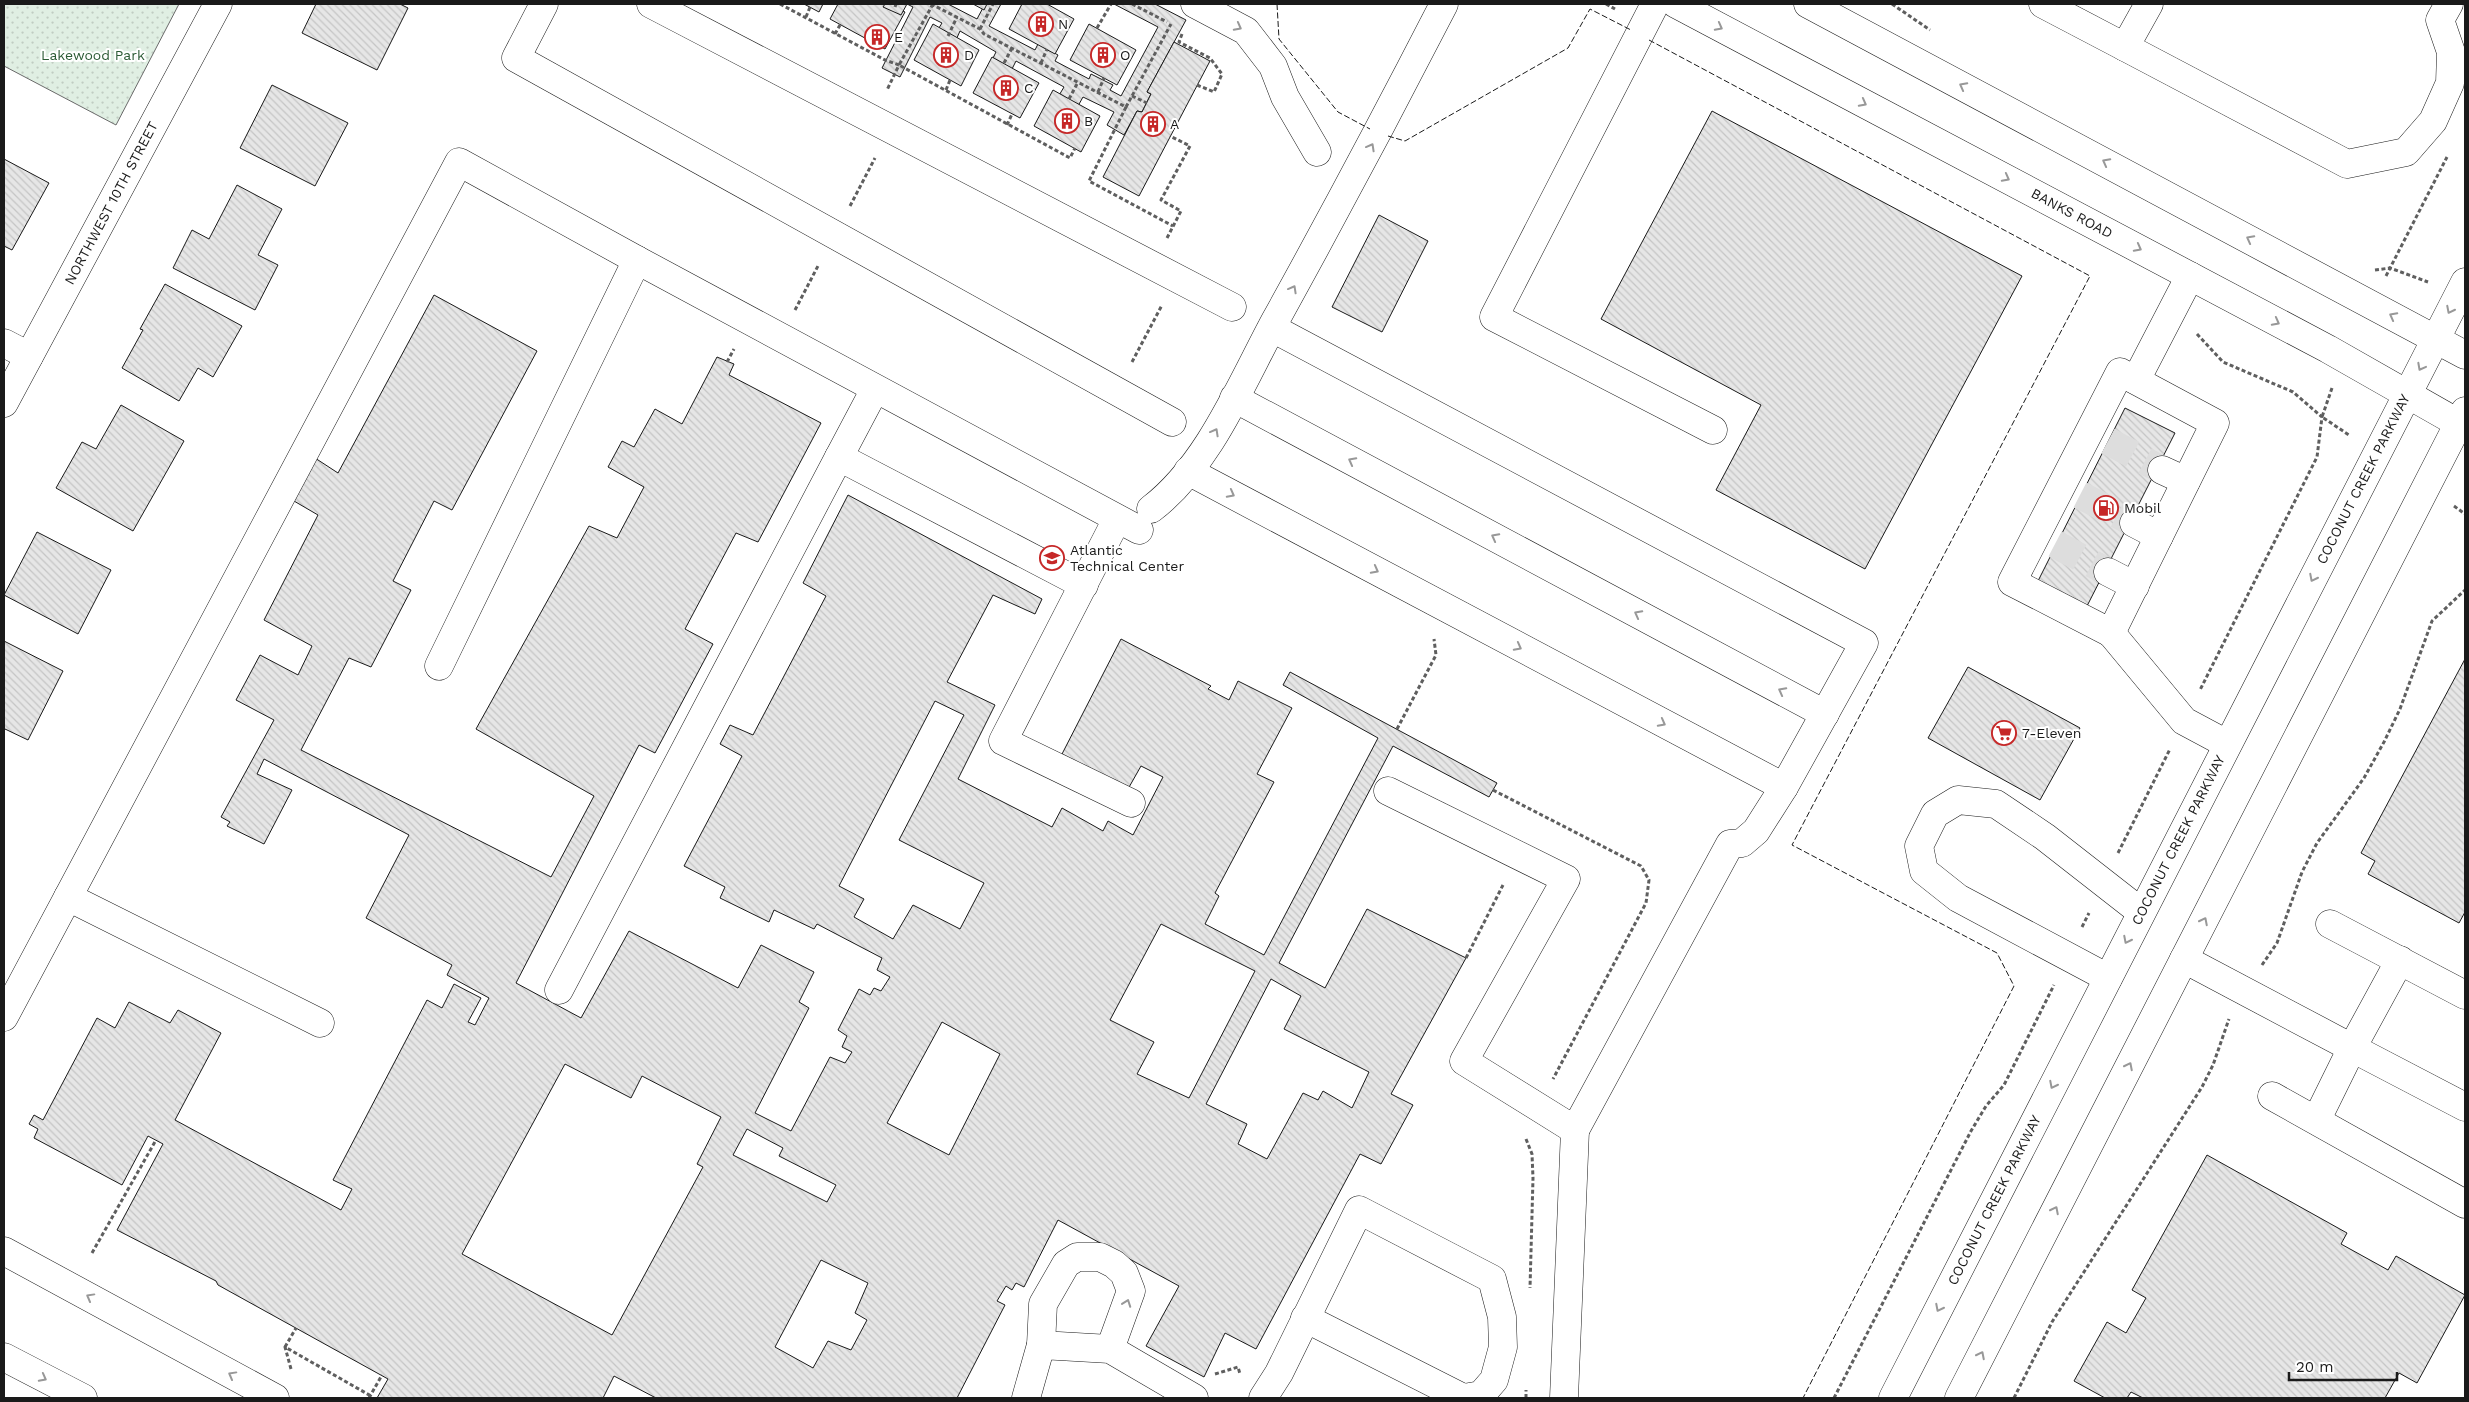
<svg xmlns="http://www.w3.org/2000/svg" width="2469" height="1402" viewBox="0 0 2469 1402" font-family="'Work Sans',sans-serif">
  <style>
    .park { fill: url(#park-dots); stroke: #6a6a6a }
    .building { fill: url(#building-back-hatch); stroke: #1a1a1a; fill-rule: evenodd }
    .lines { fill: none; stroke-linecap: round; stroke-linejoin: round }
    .minor-tunnel { stroke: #ddd; stroke-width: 28; stroke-dasharray: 28 14; stroke-linecap: butt }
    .minor-casing { stroke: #1a1a1a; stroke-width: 29 }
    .major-casing { stroke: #1a1a1a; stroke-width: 29 }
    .path { stroke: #5f5f5f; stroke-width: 3; stroke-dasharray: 4 2.5; stroke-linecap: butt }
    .minor { stroke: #fff; stroke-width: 28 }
    .major { stroke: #fff; stroke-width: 28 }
    .fence { stroke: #1a1a1a; stroke-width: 1; stroke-dasharray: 6 2.5; stroke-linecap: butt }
    .oneway { stroke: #989898 }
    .labels { text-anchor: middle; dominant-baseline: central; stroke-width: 4; stroke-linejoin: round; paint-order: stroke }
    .poi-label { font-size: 14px; fill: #1a1a1a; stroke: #fff; text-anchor: start }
    .park-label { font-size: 14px; fill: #2b5a34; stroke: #fff }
    .street-label { font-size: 14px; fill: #1a1a1a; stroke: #fff }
  </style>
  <defs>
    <pattern id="park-dots" width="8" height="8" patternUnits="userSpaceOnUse" patternTransform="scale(1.25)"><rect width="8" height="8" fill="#e0efe3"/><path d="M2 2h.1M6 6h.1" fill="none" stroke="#c0ccc2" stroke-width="1.8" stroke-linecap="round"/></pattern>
    <pattern id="building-back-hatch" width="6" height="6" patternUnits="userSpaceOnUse" patternTransform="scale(1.25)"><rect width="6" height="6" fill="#e6e6e6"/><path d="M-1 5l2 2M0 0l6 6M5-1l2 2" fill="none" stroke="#c5c5c5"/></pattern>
  </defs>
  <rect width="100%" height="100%" fill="#fff"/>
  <polygon class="park" points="4,4 179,4 116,125 4,66"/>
  <g class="building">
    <polygon points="316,4 400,4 408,8 377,70 302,33"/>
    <polygon points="804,4 823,4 819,12"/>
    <polygon points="838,4 888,4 905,12 885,49 830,19"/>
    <polygon points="885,4 907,4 901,15 883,7"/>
    <polygon points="907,4 948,4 977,19 985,4 1001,4 989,26 1035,50 1038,44 1058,55 1055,61 1089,79 1091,74 1113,85 1110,90 1121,96 1158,27 1114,4 1155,4 1186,20 1147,92 1151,94 1142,112 1137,111 1124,135 1107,125 1114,112 1083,97 1078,106 1058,97 1064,87 1016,61 1012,69 992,60 996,52 960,31 956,40 937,31 942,23 930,17 900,77 882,68 913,7"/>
    <polygon points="973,4 987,4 984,10"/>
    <polygon points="1022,4 1047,4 1074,19 1055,54 1009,29"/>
    <polygon points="933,24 979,50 961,86 914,60"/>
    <polygon points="1089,24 1136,50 1117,85 1070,60"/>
    <polygon points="1174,42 1210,61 1139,196 1103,177 1137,111 1142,112 1151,94 1147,92"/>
    <polygon points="992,57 1039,83 1020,118 973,93"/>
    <polygon points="272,85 348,123 315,186 240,148"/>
    <polygon points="1053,90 1100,116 1081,152 1034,126"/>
    <polygon points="1712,111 2022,276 1865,569 1716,490 1761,405 1601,319"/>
    <polygon points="4,159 49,183 12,250 4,246"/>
    <polygon points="237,185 282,209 258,255 278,265 255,310 173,268 192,230 209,239"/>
    <polygon points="1379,215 1428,241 1382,332 1332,307"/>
    <polygon points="165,284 242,326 213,377 198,368 179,401 122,368 143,330 140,329"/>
    <path d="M434,295L537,351L452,510L434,501L393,581L411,590L371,667L349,658L301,750L551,877L594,796L476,729L589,526L617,538L644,487L608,467L622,441L634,447L655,409L682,424L717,357L734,364L729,375L821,423L758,542L736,533L685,629L713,644L655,753L639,745L516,983L581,1018L629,931L738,988L761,945L814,972L799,1002L809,1008L755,1113L791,1131L830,1057L845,1063L852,1052L842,1047L847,1036L838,1030L859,989L870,995L874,988L881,991L890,977L877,970L882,958L817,924L814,929L774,910L769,922L720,898L725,887L684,866L742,756L720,744L730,725L753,735L826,596L803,583L848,495L1042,599L1035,614L993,595L947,682L995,705L958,779L1052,827L1062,808L1103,831L1108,821L1133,835L1163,777L1141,766L1128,789L1062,754L1121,639L1211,686L1208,689L1229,700L1238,681L1292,708L1257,774L1274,782L1215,893L1219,896L1205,924L1264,955L1378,738L1283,685L1290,672L1497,783L1489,797L1393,746L1279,963L1325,988L1367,909L1466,958L1391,1094L1413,1105L1381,1164L1360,1154L1256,1349L1225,1333L1204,1377L1146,1346L1179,1286L1058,1220L1024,1287L1016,1283L1012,1290L1006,1286L997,1301L1005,1305L957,1398H656L614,1376L603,1398H377L388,1379L218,1285L216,1281L117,1230L163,1144L148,1136L122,1185L34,1138L38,1129L29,1124L34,1115L43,1120L97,1018L115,1028L129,1002L170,1023L178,1010L221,1033L175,1120L341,1210L352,1189L333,1180L427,1000L442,1008L454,984L481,998L468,1022L475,1025L489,998L447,975L452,965L366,918L409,835L264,759L257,774L292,790L264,844L227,826L230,822L221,817L274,720L236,700L260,655L298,675L312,646L264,620L318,515L294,501L315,458L338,473ZM935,701L964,715L899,840L984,883L960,929L913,905L893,939L854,917L864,899L839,886ZM1161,924L1255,971L1189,1098L1137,1074L1154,1042L1110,1020ZM1271,979L1301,996L1284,1029L1369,1072L1352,1108L1323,1091L1318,1100L1303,1093L1267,1159L1238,1144L1247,1124L1206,1104ZM942,1022L1000,1054L949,1155L887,1123ZM565,1064L631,1098L642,1076L721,1117L697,1164L703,1167L612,1335L462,1254ZM747,1129L783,1148L779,1156L836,1185L827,1202L733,1155ZM821,1260L868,1283L855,1313L867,1320L851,1350L828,1341L813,1368L775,1347Z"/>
    <polygon points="121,405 184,441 133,531 56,488 82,442 96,449"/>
    <polygon points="2125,408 2175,433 2086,608 2037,583"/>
    <polygon points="37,532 111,570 78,634 4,595"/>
    <polygon points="4,641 63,671 28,740 5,729 4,731"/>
    <polygon points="2465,659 2465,912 2459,923 2368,874 2375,861 2361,853"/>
    <polygon points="1968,667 2080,728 2040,800 1928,738"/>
    <polygon points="2207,1155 2347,1233 2341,1244 2388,1270 2396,1256 2465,1295 2417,1383 2399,1373 2385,1398 2143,1398 2131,1392 2127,1398 2105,1398 2074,1381 2107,1322 2126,1333 2146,1298 2132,1290"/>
  </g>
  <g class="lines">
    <g class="minor-tunnel">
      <polyline points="2108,441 2162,470"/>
      <polyline points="2080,495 2134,523"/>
      <polyline points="2055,544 2108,572"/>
    </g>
    <defs>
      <g id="minor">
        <polyline points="544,4 516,58 1172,422"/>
        <polyline points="651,4 1232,307"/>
        <polyline points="1195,4 1246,31 1273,66 1285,97 1317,152"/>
        <polyline points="1655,4 1494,317 1713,430"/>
        <polyline points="1676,4 2328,349 2465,427"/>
        <polyline points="1808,4 2465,355"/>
        <polyline points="2043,4 2125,47 2149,4"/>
        <polyline points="2125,47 2347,164 2406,152 2433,121 2450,83 2451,52 2440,20 2449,4"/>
        <polyline points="1272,328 1864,643 1784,787 1756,831 1742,843 1730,844 1575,1130 1464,1061 1566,879 1388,791"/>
        <polyline points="4,343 29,356"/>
        <polygon points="2120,372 2215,423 2111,633 2012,582"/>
        <polyline points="2136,380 2190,276"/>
        <polyline points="1234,398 1825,714"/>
        <polyline points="4,403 218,4"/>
        <polyline points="839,457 875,389"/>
        <polyline points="2162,470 2186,481"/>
        <polyline points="1188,471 1784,787"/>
        <path d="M1151,509C1208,466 1241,384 1275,321C1333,216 1389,111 1444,4"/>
        <polyline points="1117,519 1003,741 1131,803"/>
        <polyline points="2134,523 2159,536"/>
        <polyline points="2108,572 2135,586"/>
        <polyline points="2111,633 2184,721 2227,744"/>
        <polyline points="439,666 637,260 1139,530"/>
        <polyline points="68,897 459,162 637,260"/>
        <polyline points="2330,924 2465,995"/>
        <polyline points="2184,959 2352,1048 2317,1119"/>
        <polyline points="2400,960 2352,1048 2465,1107"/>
        <polyline points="2108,978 1958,898 1924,871 1919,846 1935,814 1958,800 1996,804 2045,837 2141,912"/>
        <polyline points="559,990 839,457 1084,585"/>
        <polyline points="4,1017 68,897 320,1023"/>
        <polyline points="2272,1096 2465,1204"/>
        <polyline points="4,1251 275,1398"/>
        <polyline points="1305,1318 1463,1398"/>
        <polyline points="1041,1345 1043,1304 1066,1264 1077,1257 1100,1257 1114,1264 1124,1273 1131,1291 1110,1349"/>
        <polyline points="4,1357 83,1398"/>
        <polyline points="1026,1398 1041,1345 1110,1349 1194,1398"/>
        <polyline points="1263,1398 1279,1373 1359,1210 1492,1279 1502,1317 1503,1347 1494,1380 1481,1395 1464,1398"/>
        <polyline points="1564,1398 1575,1130"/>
      </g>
      <g id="major">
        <polyline points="1893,1398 2465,282"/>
        <polyline points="1959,1398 2465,411"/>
      </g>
    </defs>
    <use href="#minor" class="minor-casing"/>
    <use href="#major" class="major-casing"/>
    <g class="path">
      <polyline points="780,4 885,60 899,65 887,90"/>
      <polyline points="931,4 980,29 984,34 1126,107 1171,24"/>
      <polyline points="933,4 899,65 1070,158 1075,148"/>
      <polyline points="1132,4 1167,22"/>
      <polyline points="1606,4 1615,9"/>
      <polyline points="1892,4 1930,30"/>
      <polyline points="895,7 896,4"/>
      <polyline points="806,17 810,7"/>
      <polyline points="1097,28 1111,4"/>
      <polyline points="980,29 993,4"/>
      <polyline points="835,34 840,25"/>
      <polyline points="1182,34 1179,42 1210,58 1222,74 1214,92 1197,85"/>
      <polyline points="948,36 957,17"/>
      <polyline points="1004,63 1012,48"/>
      <polyline points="1041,63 1047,49"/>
      <polyline points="946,90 950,80"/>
      <polyline points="1098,92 1104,78"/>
      <polyline points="1132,96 1147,103"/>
      <polyline points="1069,99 1078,82"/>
      <polyline points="1126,107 1089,181 1173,226"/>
      <polyline points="1007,125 1012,114"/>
      <polyline points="850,206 875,158"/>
      <polyline points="1167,238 1181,211 1161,200 1190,146 1170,136"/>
      <polyline points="2375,270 2390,268 2428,282"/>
      <polyline points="2386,276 2447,157"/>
      <polyline points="795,310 819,264"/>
      <polyline points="2197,334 2223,362 2293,392 2322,417 2317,457 2200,690"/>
      <polyline points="727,362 734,349"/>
      <polyline points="1132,362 1162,305"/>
      <polyline points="2332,388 2322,417 2349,435"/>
      <polyline points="2454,506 2465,514"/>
      <polyline points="1397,729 1436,655 1434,639"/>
      <polyline points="1493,790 1641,866 1649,880 1646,903 1553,1079"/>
      <polyline points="2118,853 2170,749"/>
      <polyline points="2082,927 2089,913"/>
      <polyline points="1466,958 1503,885"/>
      <polyline points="2262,965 2277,943 2302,872 2317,843 2364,778 2384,742 2400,709 2432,621 2465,590"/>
      <polyline points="1526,1139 1532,1154 1533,1178 1530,1288"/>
      <polyline points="92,1253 156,1140"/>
      <polyline points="285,1347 296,1328"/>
      <polyline points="291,1369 285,1347 371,1396"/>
      <polyline points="1215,1374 1238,1367 1240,1374"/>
      <polyline points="369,1398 382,1375"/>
      <polyline points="1526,1398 1526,1390"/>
      <polyline points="1834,1398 1971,1131 1986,1106 2004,1085 2054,985"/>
      <polyline points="2014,1398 2052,1322 2202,1087 2213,1065 2229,1019"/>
    </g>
    <use href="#minor" class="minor"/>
    <use href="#major" class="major"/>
    <g class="fence">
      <polyline points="1277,4 1279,39 1338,112 1370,129"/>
      <polyline points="1649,40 2090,276 1792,845 1997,953 2014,986 1803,1398"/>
      <polyline points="1388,136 1405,141 1568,48 1590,9 1631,30"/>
    </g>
  </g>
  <defs><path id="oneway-chevron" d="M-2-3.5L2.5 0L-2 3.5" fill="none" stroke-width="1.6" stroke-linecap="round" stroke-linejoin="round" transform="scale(1.25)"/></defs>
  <g class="oneway">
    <use href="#oneway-chevron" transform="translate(1238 27) rotate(28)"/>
    <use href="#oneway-chevron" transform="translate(1719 27) rotate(28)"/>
    <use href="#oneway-chevron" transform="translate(1963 86) rotate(-152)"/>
    <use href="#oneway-chevron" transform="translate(1863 103) rotate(28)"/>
    <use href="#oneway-chevron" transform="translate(1371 147) rotate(-61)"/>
    <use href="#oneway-chevron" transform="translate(2106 162) rotate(-152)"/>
    <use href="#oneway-chevron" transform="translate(2006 178) rotate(28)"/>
    <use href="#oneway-chevron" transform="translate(2250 239) rotate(-152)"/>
    <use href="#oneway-chevron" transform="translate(2138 248) rotate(28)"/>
    <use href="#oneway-chevron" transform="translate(1293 289) rotate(-61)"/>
    <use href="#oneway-chevron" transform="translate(2450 310) rotate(117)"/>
    <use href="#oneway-chevron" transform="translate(2393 316) rotate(-152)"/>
    <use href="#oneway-chevron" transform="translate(2276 322) rotate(28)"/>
    <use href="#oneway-chevron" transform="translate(2421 367) rotate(118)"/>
    <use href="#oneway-chevron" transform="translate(1215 432) rotate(-61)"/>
    <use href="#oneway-chevron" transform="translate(1352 461) rotate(-152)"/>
    <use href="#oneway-chevron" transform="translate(1231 494) rotate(28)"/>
    <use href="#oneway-chevron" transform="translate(1495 537) rotate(-152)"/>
    <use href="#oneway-chevron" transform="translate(1375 570) rotate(28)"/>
    <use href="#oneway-chevron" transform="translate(2313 578) rotate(117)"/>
    <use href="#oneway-chevron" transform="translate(1638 614) rotate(-152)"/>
    <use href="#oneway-chevron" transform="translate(1518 647) rotate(28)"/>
    <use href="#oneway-chevron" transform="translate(1782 691) rotate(-152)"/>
    <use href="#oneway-chevron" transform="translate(1662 723) rotate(28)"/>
    <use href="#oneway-chevron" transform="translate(2204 921) rotate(-63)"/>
    <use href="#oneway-chevron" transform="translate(2127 940) rotate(117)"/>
    <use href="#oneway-chevron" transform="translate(2129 1066) rotate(-63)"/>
    <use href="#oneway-chevron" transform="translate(2053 1085) rotate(117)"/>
    <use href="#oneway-chevron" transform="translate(2055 1210) rotate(-63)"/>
    <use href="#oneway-chevron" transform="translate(90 1297) rotate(-151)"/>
    <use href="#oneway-chevron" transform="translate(1127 1303) rotate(-70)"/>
    <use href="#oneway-chevron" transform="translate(1939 1308) rotate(117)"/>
    <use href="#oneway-chevron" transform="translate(1981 1355) rotate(-63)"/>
    <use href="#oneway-chevron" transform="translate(232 1375) rotate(-151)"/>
    <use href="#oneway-chevron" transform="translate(43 1378) rotate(28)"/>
  </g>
  <defs>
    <symbol id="building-ring" viewBox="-11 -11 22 22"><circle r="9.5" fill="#fff" stroke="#c62828" stroke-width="1.5"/><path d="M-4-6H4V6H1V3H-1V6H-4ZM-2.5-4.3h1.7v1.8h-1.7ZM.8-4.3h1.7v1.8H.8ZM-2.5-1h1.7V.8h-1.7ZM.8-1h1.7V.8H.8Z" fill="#c62828"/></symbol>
    <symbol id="fuel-ring" viewBox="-11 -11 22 22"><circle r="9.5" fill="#fff" stroke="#c62828" stroke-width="1.5"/><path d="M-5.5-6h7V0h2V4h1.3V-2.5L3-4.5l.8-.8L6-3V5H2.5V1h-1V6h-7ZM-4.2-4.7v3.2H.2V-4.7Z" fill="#c62828"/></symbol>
    <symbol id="school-ring" viewBox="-11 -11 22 22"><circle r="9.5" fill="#fff" stroke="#c62828" stroke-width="1.5"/><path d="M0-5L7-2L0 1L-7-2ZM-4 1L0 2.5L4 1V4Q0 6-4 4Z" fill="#c62828"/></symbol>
    <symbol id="supermarket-ring" viewBox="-11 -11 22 22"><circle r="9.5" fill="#fff" stroke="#c62828" stroke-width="1.5"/><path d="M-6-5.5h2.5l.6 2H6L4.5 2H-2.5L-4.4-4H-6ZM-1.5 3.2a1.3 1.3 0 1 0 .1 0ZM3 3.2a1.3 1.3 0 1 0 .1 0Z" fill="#c62828"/></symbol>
  </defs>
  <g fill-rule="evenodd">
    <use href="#building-ring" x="1027" y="10" width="28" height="28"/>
    <use href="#building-ring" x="863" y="23" width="28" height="28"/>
    <use href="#building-ring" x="932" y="41" width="28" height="28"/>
    <use href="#building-ring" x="1089" y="41" width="28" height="28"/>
    <use href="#building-ring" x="992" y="74" width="28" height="28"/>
    <use href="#building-ring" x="1053" y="107" width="28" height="28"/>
    <use href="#building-ring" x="1139" y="110" width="28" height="28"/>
    <use href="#fuel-ring" x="2092" y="494" width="28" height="28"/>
    <use href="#school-ring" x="1038" y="544" width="28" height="28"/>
    <use href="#supermarket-ring" x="1990" y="719" width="28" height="28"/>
  </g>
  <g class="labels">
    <g class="poi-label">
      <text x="1058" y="24">N</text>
      <text x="894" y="37">E</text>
      <text x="964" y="55">D</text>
      <text x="1120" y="55">O</text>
      <text x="1024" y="88">C</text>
      <text x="1084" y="121">B</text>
      <text x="1170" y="124">A</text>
      <text x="2124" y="508">Mobil</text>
      <text x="1070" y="550">Atlantic<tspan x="1070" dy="16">Technical Center</tspan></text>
      <text x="2022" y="733">7-Eleven</text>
    </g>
    <g class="park-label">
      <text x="93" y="55">Lakewood Park</text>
    </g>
    <g class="street-label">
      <text transform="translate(111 203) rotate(-62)">NORTHWEST 10TH STREET</text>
      <text transform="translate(2072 213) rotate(28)">BANKS ROAD</text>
      <text transform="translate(2363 479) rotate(-63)">COCONUT CREEK PARKWAY</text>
      <text transform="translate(2178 840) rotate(-63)">COCONUT CREEK PARKWAY</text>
      <text transform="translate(1994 1200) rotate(-63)">COCONUT CREEK PARKWAY</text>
    </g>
  </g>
  <rect width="2469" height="1402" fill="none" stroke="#1a1a1a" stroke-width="10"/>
  <path d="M2289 1372v8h108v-8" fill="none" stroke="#1a1a1a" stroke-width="2.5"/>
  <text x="2296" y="1372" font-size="15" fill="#1a1a1a" stroke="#ffffff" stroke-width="4" paint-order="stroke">20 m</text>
</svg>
